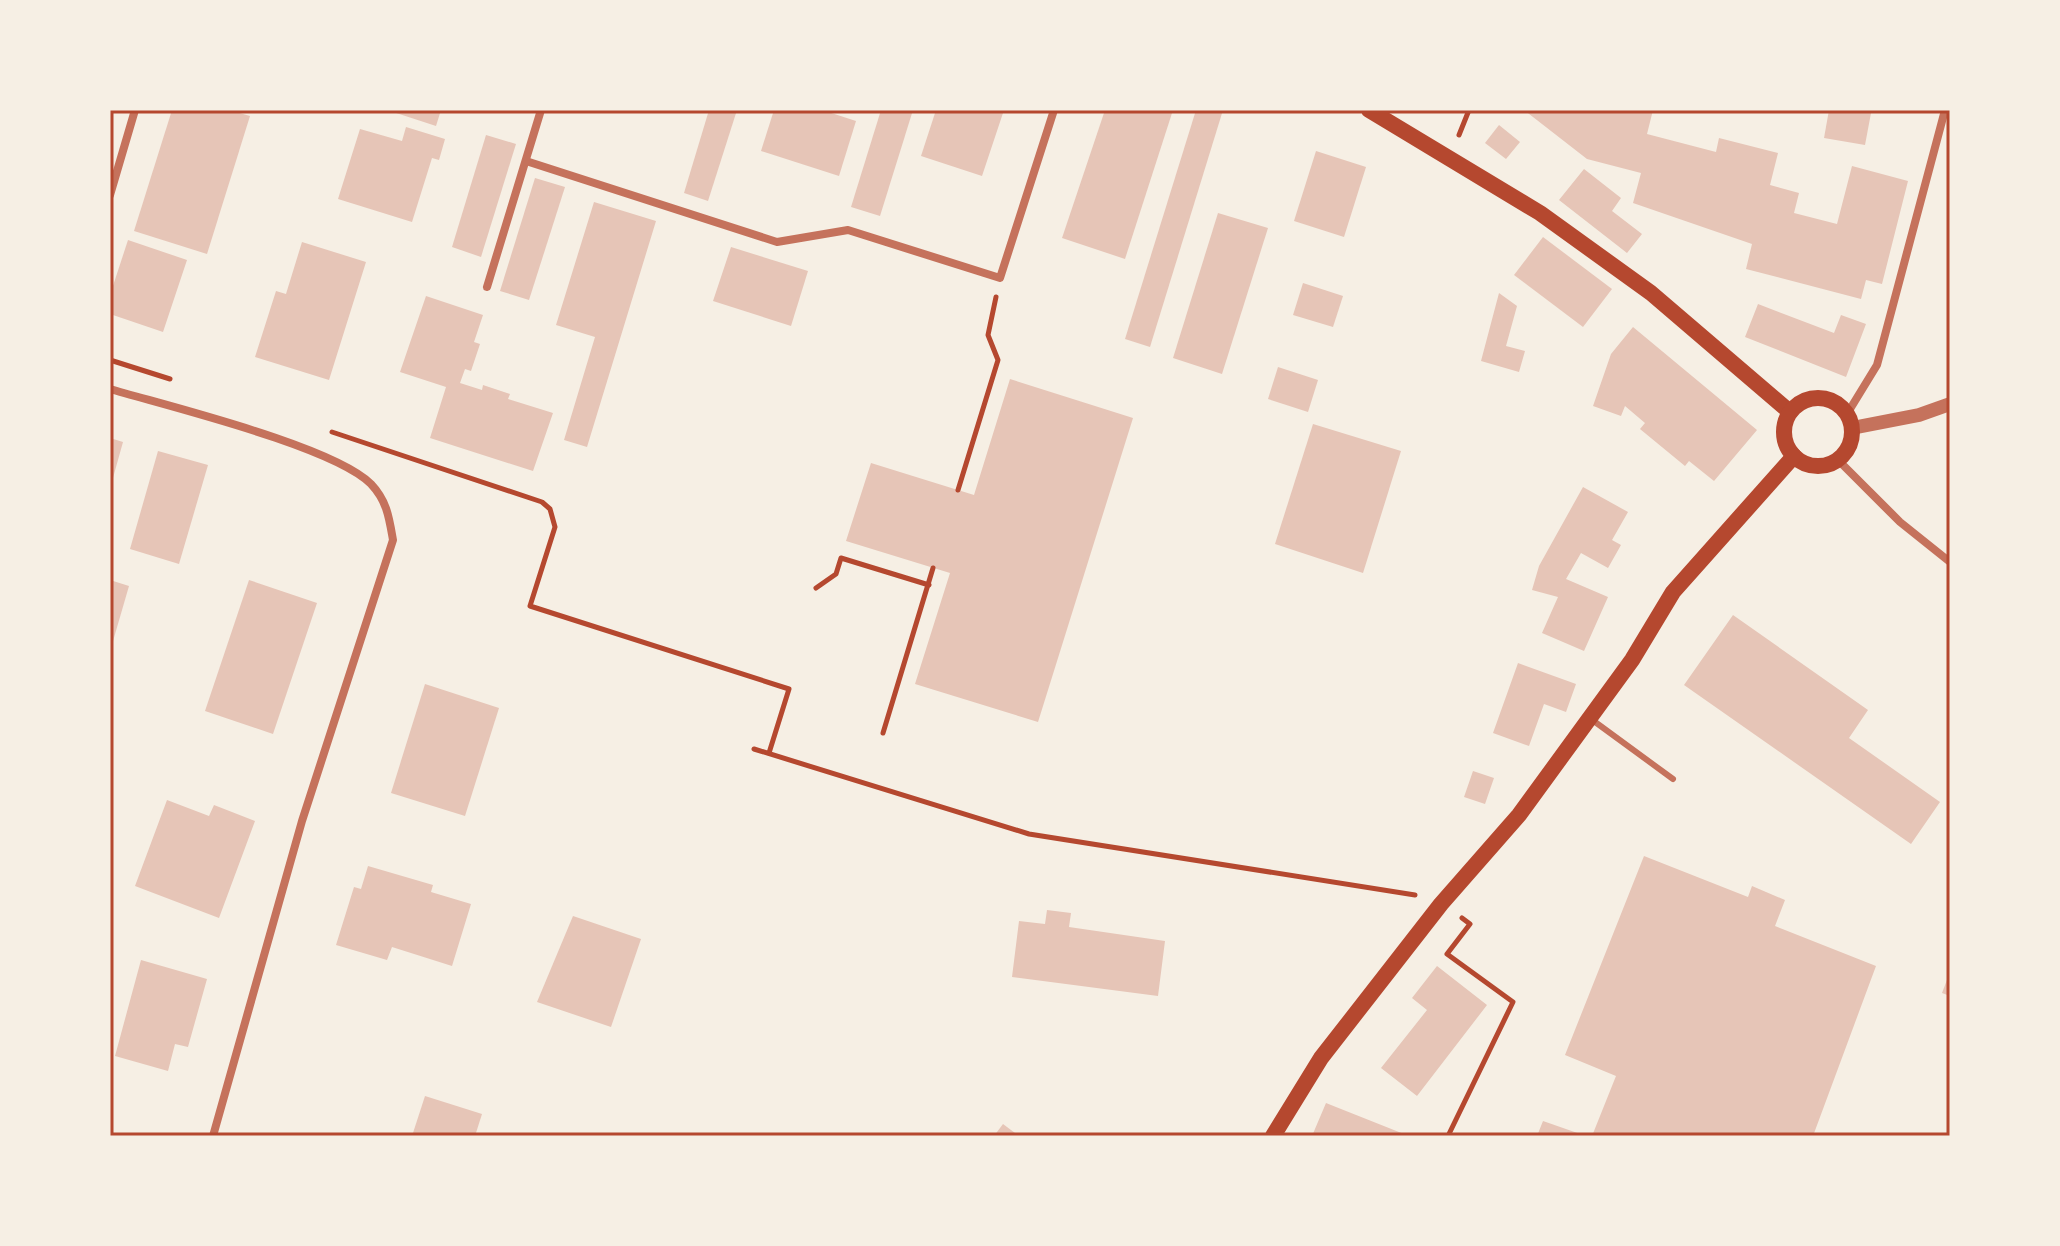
<svg xmlns="http://www.w3.org/2000/svg" width="2060" height="1246" viewBox="0 0 2060 1246" font-family="'Golos Text',sans-serif">
  <style>
    .building { fill: #e6c5b7 }
    .lines { fill: none; stroke-linecap: round; stroke-linejoin: round }
    .path { stroke: #b5482f; stroke-width: 5 }
    .service { stroke: #c5725c; stroke-width: 6 }
    .minor { stroke: #c5725c; stroke-width: 8 }
    .tertiary { stroke: #c5725c; stroke-width: 14 }
    .secondary { stroke: #b5482f; stroke-width: 16 }
    .neatline { fill: none; stroke: #b5482f; stroke-width: 3 }
  </style>
  <rect width="100%" height="100%" fill="#f6efe4"/>
  <g class="building">
    <polygon points="172,110 229,110 250,116 207,254 134,231"/>
    <polygon points="387,110 441,110 436,126"/>
    <polygon points="709,110 737,110 708,201 684,193"/>
    <polygon points="774,110 822,110 856,121 839,176 761,151"/>
    <polygon points="881,110 913,110 880,216 851,207"/>
    <polygon points="936,110 1004,110 982,176 921,156"/>
    <polygon points="1105,110 1173,110 1125,259 1062,238"/>
    <polygon points="1196,110 1223,110 1150,347 1125,339"/>
    <polygon points="1524,110 1653,110 1647,134 1716,152 1719,138 1778,153 1770,185 1799,193 1794,213 1837,224 1852,166 1908,181 1882,284 1866,280 1861,299 1746,269 1752,244 1633,203 1641,173 1587,159"/>
    <polygon points="1829,110 1871,113 1865,145 1824,138"/>
    <polygon points="1499,125 1520,142 1506,159 1485,143"/>
    <polygon points="406,127 445,139 439,160 432,158 412,222 338,199 360,129 402,141"/>
    <polygon points="486,135 516,144 481,257 452,247"/>
    <polygon points="1316,151 1366,167 1344,237 1294,221"/>
    <polygon points="1584,169 1621,198 1612,211 1642,234 1627,253 1559,200"/>
    <polygon points="535,178 565,187 529,300 500,291"/>
    <polygon points="594,202 656,221 587,447 564,440 595,337 556,325"/>
    <polygon points="1218,213 1268,228 1222,374 1173,358"/>
    <polygon points="1543,237 1612,289 1583,327 1514,275"/>
    <polygon points="128,240 187,260 163,332 110,314 110,295"/>
    <polygon points="302,242 366,262 329,380 255,357 276,291 286,294"/>
    <polygon points="731,247 808,271 791,326 713,301"/>
    <polygon points="1303,283 1343,296 1333,327 1293,315"/>
    <polygon points="1499,293 1517,306 1506,346 1525,351 1519,372 1481,361"/>
    <polygon points="426,296 483,315 474,342 480,344 471,371 465,369 460,383 482,390 483,385 510,394 508,399 553,413 533,471 430,438 446,387 400,372"/>
    <polygon points="1758,304 1834,333 1841,315 1866,324 1846,377 1745,337"/>
    <polygon points="1633,327 1757,430 1714,481 1689,461 1685,466 1640,429 1645,423 1625,406 1621,416 1593,406 1611,354"/>
    <polygon points="1278,367 1318,380 1308,412 1268,399"/>
    <polygon points="1010,379 1133,418 1038,722 915,684 950,573 846,541 871,463 974,495"/>
    <polygon points="1313,424 1401,451 1363,573 1275,544"/>
    <polygon points="110,438 123,442 111,485 110,485"/>
    <polygon points="158,451 208,465 179,564 130,549"/>
    <polygon points="1583,487 1628,512 1612,540 1621,545 1608,568 1581,553 1566,579 1608,597 1584,651 1542,633 1558,597 1532,590 1539,566"/>
    <polygon points="110,580 129,586 111,648 110,648"/>
    <polygon points="249,580 317,603 273,734 205,711"/>
    <polygon points="1733,615 1868,710 1849,738 1940,802 1911,844 1684,685"/>
    <polygon points="1518,663 1576,684 1566,712 1544,704 1529,746 1493,733"/>
    <polygon points="425,684 499,708 465,816 391,793"/>
    <polygon points="1473,771 1494,778 1485,804 1464,797"/>
    <polygon points="167,800 209,816 214,805 255,821 219,918 135,886"/>
    <polygon points="1644,856 1748,897 1752,886 1785,900 1775,926 1876,966 1813,1136 1592,1136 1616,1076 1565,1055"/>
    <polygon points="368,866 433,885 431,892 471,904 452,966 392,947 387,960 336,945 354,887 361,889"/>
    <polygon points="1047,910 1071,913 1069,927 1165,941 1158,996 1012,977 1019,921 1045,924"/>
    <polygon points="573,916 641,939 611,1027 537,1002"/>
    <polygon points="141,960 207,979 188,1047 175,1044 168,1071 115,1056"/>
    <polygon points="1437,966 1487,1005 1417,1096 1381,1068 1427,1010 1412,998"/>
    <polygon points="1950,972 1950,996 1942,993"/>
    <polygon points="425,1096 482,1114 475,1136 412,1136"/>
    <polygon points="1326,1103 1336,1107 1409,1136 1312,1136"/>
    <polygon points="1543,1121 1586,1136 1537,1136"/>
    <polygon points="1003,1124 1019,1136 994,1136"/>
  </g>
  <g class="lines">
    <g class="path">
      <polyline points="1459,135 1469,110"/>
      <polyline points="110,360 170,379"/>
      <polyline points="332,432 542,502 550,509 555,527 530,606 789,689 769,753"/>
      <polyline points="958,490 998,360 988,335 996,297"/>
      <polyline points="816,588 836,574 841,558 929,585"/>
      <polyline points="883,733 933,568"/>
      <polyline points="754,749 1029,834 1415,895"/>
      <polyline points="1448,1136 1513,1002 1447,954 1470,924 1462,918"/>
    </g>
    <polyline class="service" points="1591,719 1673,779"/>
    <g class="minor">
      <polyline points="526,161 777,242 848,230 1000,278 1054,110"/>
      <polyline points="110,195 135,110"/>
      <polyline points="487,287 541,110"/>
      <path d="M110,389C167,406 333,446 371,484C387,501 389,517 393,540L302,821L213,1136"/>
      <polyline points="1847,414 1877,365 1945,110"/>
      <polyline points="1838,460 1900,522 1950,562"/>
    </g>
    <polyline class="tertiary" points="1852,428 1919,415 1950,404"/>
    <g class="secondary">
      <polyline points="1369,110 1540,213 1651,293 1790,412"/>
      <circle cx="1818" cy="432" r="34"/>
      <polyline points="1273,1136 1321,1058 1441,904 1519,815 1632,660 1673,592 1794,456"/>
    </g>
  </g>
  <rect width="2060" height="1246" fill="none" stroke="#f6efe4" stroke-width="224"/>
  <rect x="112" y="112" width="1836" height="1022" class="neatline"/>
</svg>
